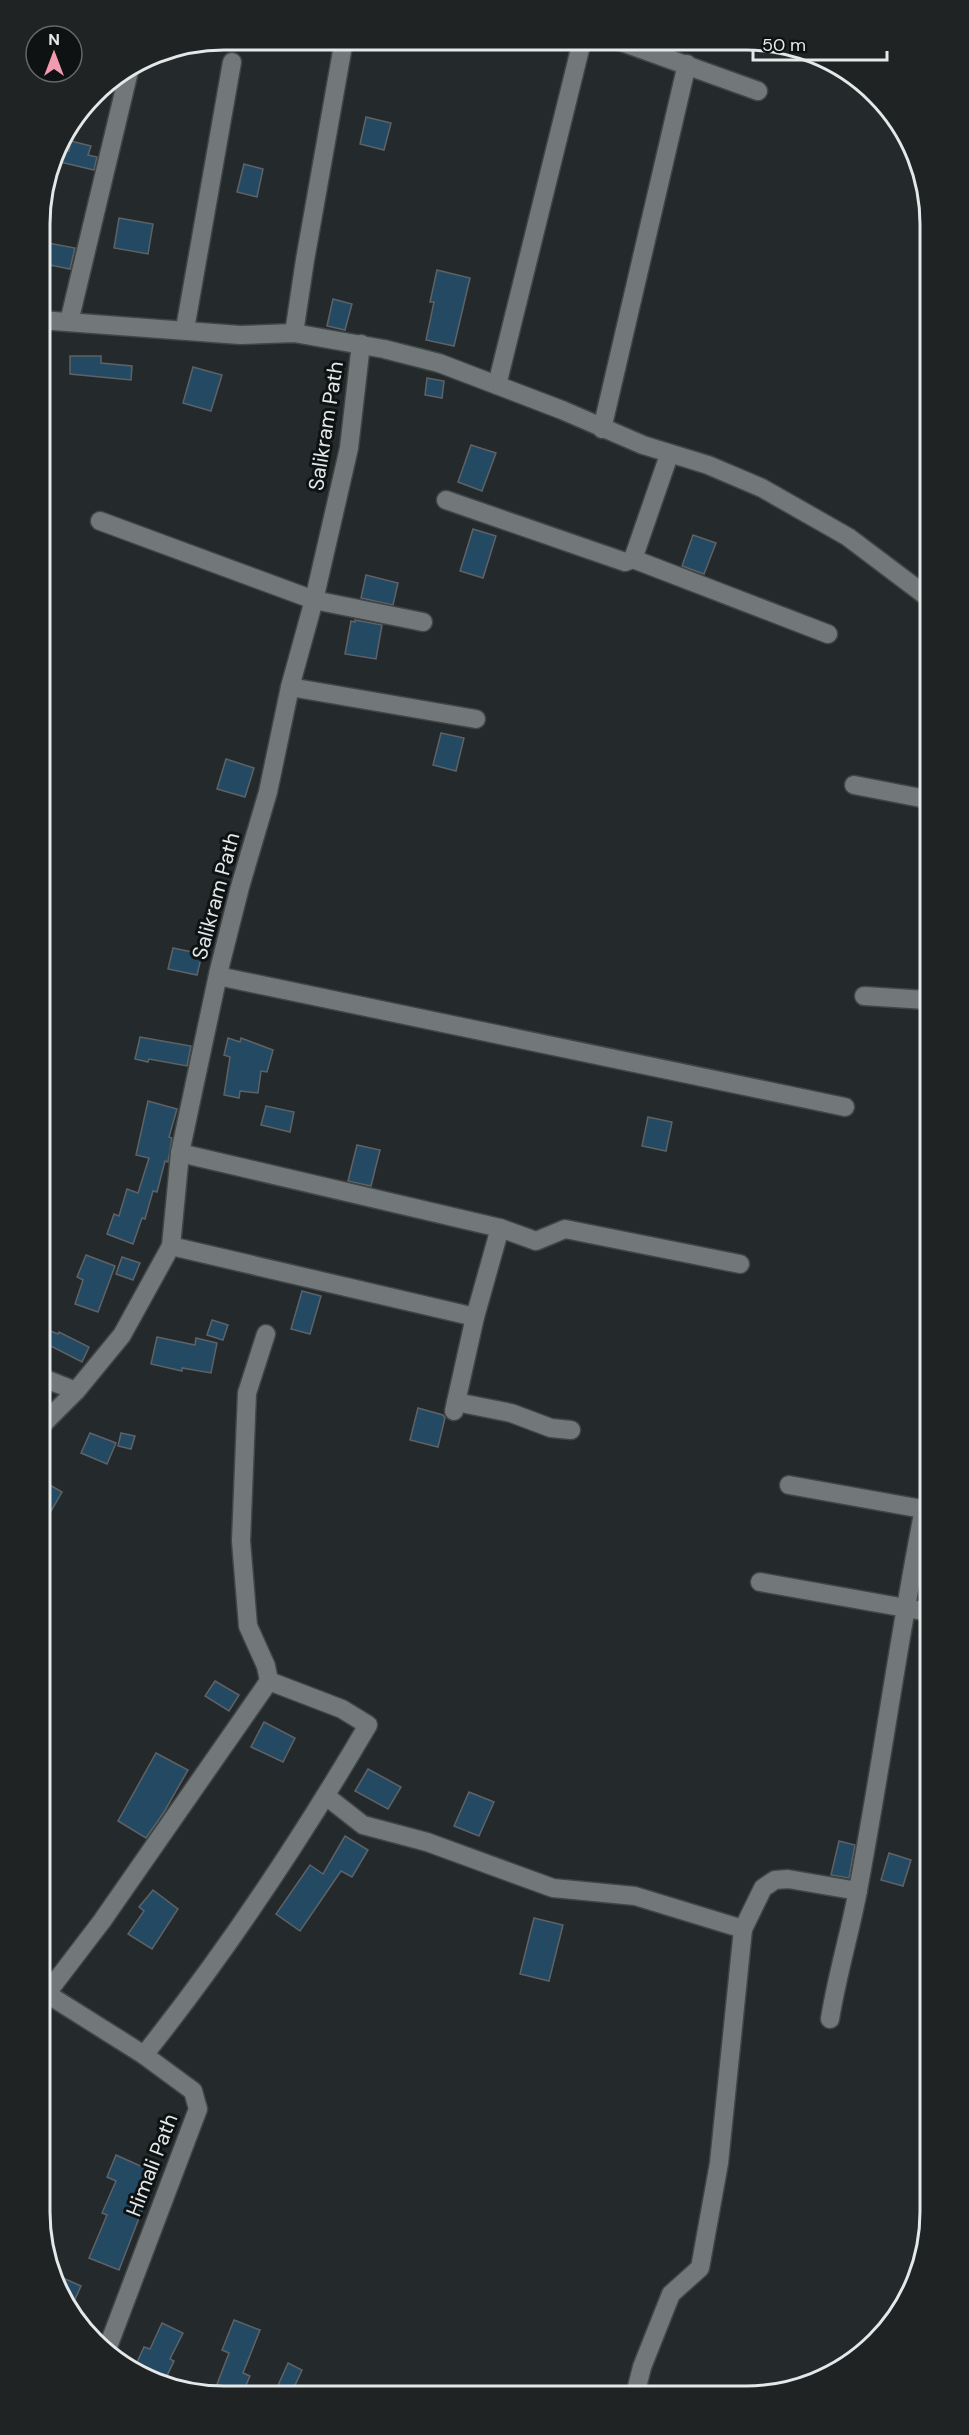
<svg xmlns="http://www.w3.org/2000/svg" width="969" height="2435" viewBox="0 0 969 2435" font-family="'DM Sans',sans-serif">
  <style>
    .building { fill: #244a63; stroke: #5e6266; stroke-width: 1.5 }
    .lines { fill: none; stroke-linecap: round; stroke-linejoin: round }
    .street-casing { stroke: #414546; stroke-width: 21 }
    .street { stroke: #727879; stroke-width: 18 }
    .labels { text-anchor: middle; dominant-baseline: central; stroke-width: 6; stroke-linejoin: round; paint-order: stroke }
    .street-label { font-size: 21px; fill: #e4e8e8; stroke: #0f1212 }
    .rim { fill: none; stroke: #e4e8e8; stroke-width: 3 }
  </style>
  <rect width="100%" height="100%" fill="#242a2b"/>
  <g class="building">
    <polygon points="366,117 391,123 384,150 360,144"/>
    <polygon points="71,141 91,146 88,155 97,157 94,170 56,161 59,148 69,151"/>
    <polygon points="244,164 263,169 257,197 237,192"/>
    <polygon points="119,218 153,224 148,254 114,248"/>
    <polygon points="43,242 75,248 70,269 40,263"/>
    <polygon points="437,270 470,278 454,346 426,340 434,302 430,302"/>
    <polygon points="333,299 352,304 345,330 327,326"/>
    <polygon points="70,356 101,356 101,363 132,366 131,380 70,374"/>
    <polygon points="193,367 222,375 211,411 183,403"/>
    <polygon points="427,378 444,381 442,398 425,395"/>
    <polygon points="471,445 496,453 482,491 458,482"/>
    <polygon points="473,529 496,536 483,578 460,571"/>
    <polygon points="693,535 716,543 704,574 682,566"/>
    <polygon points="366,575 398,583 393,605 361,598"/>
    <polygon points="355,620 382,625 376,659 345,654 351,621 355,622"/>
    <polygon points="441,733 464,738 456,771 433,765"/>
    <polygon points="226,759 254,768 245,797 217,789"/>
    <polygon points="173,948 202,954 197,975 168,969"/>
    <polygon points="140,1037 191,1046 187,1066 149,1059 148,1062 135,1059"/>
    <polygon points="228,1038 240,1042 241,1038 273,1050 267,1072 261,1071 258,1093 240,1091 239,1098 224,1095 230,1057 224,1055"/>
    <polygon points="148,1101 177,1109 169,1137 172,1138 168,1162 165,1161 157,1192 153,1191 145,1219 142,1218 133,1244 107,1234 114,1214 119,1216 127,1189 138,1193 149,1158 136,1155"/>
    <polygon points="266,1106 294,1112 290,1132 261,1125"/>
    <polygon points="648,1117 672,1122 666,1151 642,1146"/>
    <polygon points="357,1145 380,1150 371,1186 348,1181"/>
    <polygon points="86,1255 115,1266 98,1312 75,1304 83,1280 77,1277"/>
    <polygon points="122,1257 140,1263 133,1280 116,1274"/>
    <polygon points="302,1291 321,1296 310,1334 291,1329"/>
    <polygon points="212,1320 228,1325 223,1340 207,1335"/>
    <polygon points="43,1328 58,1334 59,1332 89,1347 82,1362 43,1342"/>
    <polygon points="157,1337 195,1345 196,1338 217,1343 211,1373 182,1368 182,1371 151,1364"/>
    <polygon points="418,1408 443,1415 445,1418 438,1447 410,1440"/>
    <polygon points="90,1433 116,1443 107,1464 81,1453"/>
    <polygon points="121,1433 135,1436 131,1449 118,1446"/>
    <polygon points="43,1481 62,1492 43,1525"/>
    <polygon points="215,1681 239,1695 229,1711 205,1696"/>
    <polygon points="264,1722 295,1738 283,1762 251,1747"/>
    <polygon points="156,1753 188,1770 164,1812 146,1838 118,1821"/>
    <polygon points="368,1769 401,1787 388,1809 355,1791"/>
    <polygon points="469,1792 494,1802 479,1836 454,1826"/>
    <polygon points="345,1836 368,1850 352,1877 341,1871 300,1931 276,1914 310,1865 323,1874"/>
    <polygon points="839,1841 855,1845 849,1878 831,1875"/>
    <polygon points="889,1853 911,1860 903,1886 881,1880"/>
    <polygon points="153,1890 178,1909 152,1949 128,1934 144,1911 139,1907"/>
    <polygon points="534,1918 563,1925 549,1981 520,1974"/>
    <polygon points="116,2155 147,2169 134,2200 144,2205 119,2270 89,2258 107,2215 102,2213 116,2181 107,2177"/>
    <polygon points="54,2274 81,2286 72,2306 69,2300"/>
    <polygon points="234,2320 260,2330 243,2373 250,2376 243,2392 214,2392 229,2353 222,2350"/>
    <polygon points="162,2323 183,2333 170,2359 174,2361 163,2384 142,2377 133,2371 144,2347 150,2349"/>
    <polygon points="288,2363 302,2370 292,2392 275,2392"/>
  </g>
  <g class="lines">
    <defs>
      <g id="street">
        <polyline points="619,41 758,91"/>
        <polyline points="40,320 240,335 294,333 384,349 439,363 562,410 643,445 708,465 762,488 848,537 925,595"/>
        <polyline points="69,322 130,67"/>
        <polyline points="185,329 232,62"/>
        <polyline points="294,333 305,260 344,40"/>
        <polyline points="497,385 582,41"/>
        <polyline points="602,429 687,64"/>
        <polyline points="446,500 625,562 633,559 669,455"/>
        <polyline points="100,521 314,600 423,622"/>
        <polyline points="633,559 828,634"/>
        <polyline points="290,687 476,719"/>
        <polyline points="854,785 926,799"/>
        <polyline points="218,976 845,1107"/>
        <polyline points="864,996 926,1000"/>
        <polyline points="500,1228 536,1241 565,1229 740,1264"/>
        <polyline points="171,1246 475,1317 500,1228 180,1153"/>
        <polyline points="43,1378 76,1391"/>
        <polyline points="456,1402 511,1413 551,1428 571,1430"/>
        <polyline points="454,1411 475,1317"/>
        <polyline points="43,1424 76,1391 122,1335 171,1246 180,1153 194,1087 219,970 240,887 268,792 290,687 314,600 349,448 361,344"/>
        <polyline points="789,1485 928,1510"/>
        <polyline points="760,1582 928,1612"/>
        <polyline points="326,1796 363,1825 427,1842 553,1888 635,1896 743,1929 763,1888 775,1880 788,1879 858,1891"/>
        <polyline points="44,1992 144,2055 193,2091 198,2109 106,2352"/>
        <polyline points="47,1993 102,1921 269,1681"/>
        <path d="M830,2019C837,1975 850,1933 858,1890C882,1763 899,1635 924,1509"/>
        <path d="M144,2055C227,1951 301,1839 368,1725L342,1709L269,1681L266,1666L248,1626L241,1541L247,1393L266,1334"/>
        <polyline points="636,2391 642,2367 671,2294 700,2268 719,2163 743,1929"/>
      </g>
    </defs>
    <use href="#street" class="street-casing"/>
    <use href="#street" class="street"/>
  </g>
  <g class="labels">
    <g class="street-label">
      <text transform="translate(326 426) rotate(-81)">Salikram Path</text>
      <text transform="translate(216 896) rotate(-75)">Salikram Path</text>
      <text transform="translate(152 2165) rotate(-69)">Himali Path</text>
    </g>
  </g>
  <path d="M0 0H969V2435H0ZM224 50H746A174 174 0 0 1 920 224V2212A174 174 0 0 1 746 2386H224A174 174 0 0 1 50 2212V224A174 174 0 0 1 224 50Z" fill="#202323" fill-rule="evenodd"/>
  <path class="rim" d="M224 50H746A174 174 0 0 1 920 224V2212A174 174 0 0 1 746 2386H224A174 174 0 0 1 50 2212V224A174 174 0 0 1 224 50Z"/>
  <g transform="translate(54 54)"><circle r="28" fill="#0f1212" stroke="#646868" stroke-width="1.5"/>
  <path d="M0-4.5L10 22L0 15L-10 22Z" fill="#f29ab0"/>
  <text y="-9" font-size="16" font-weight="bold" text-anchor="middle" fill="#e4e8e8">N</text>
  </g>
  <path d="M753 51v9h134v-9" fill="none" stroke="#e4e8e8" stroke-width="3"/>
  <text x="762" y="51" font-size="18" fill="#e4e8e8" stroke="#0f1212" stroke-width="4.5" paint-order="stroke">50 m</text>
</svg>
